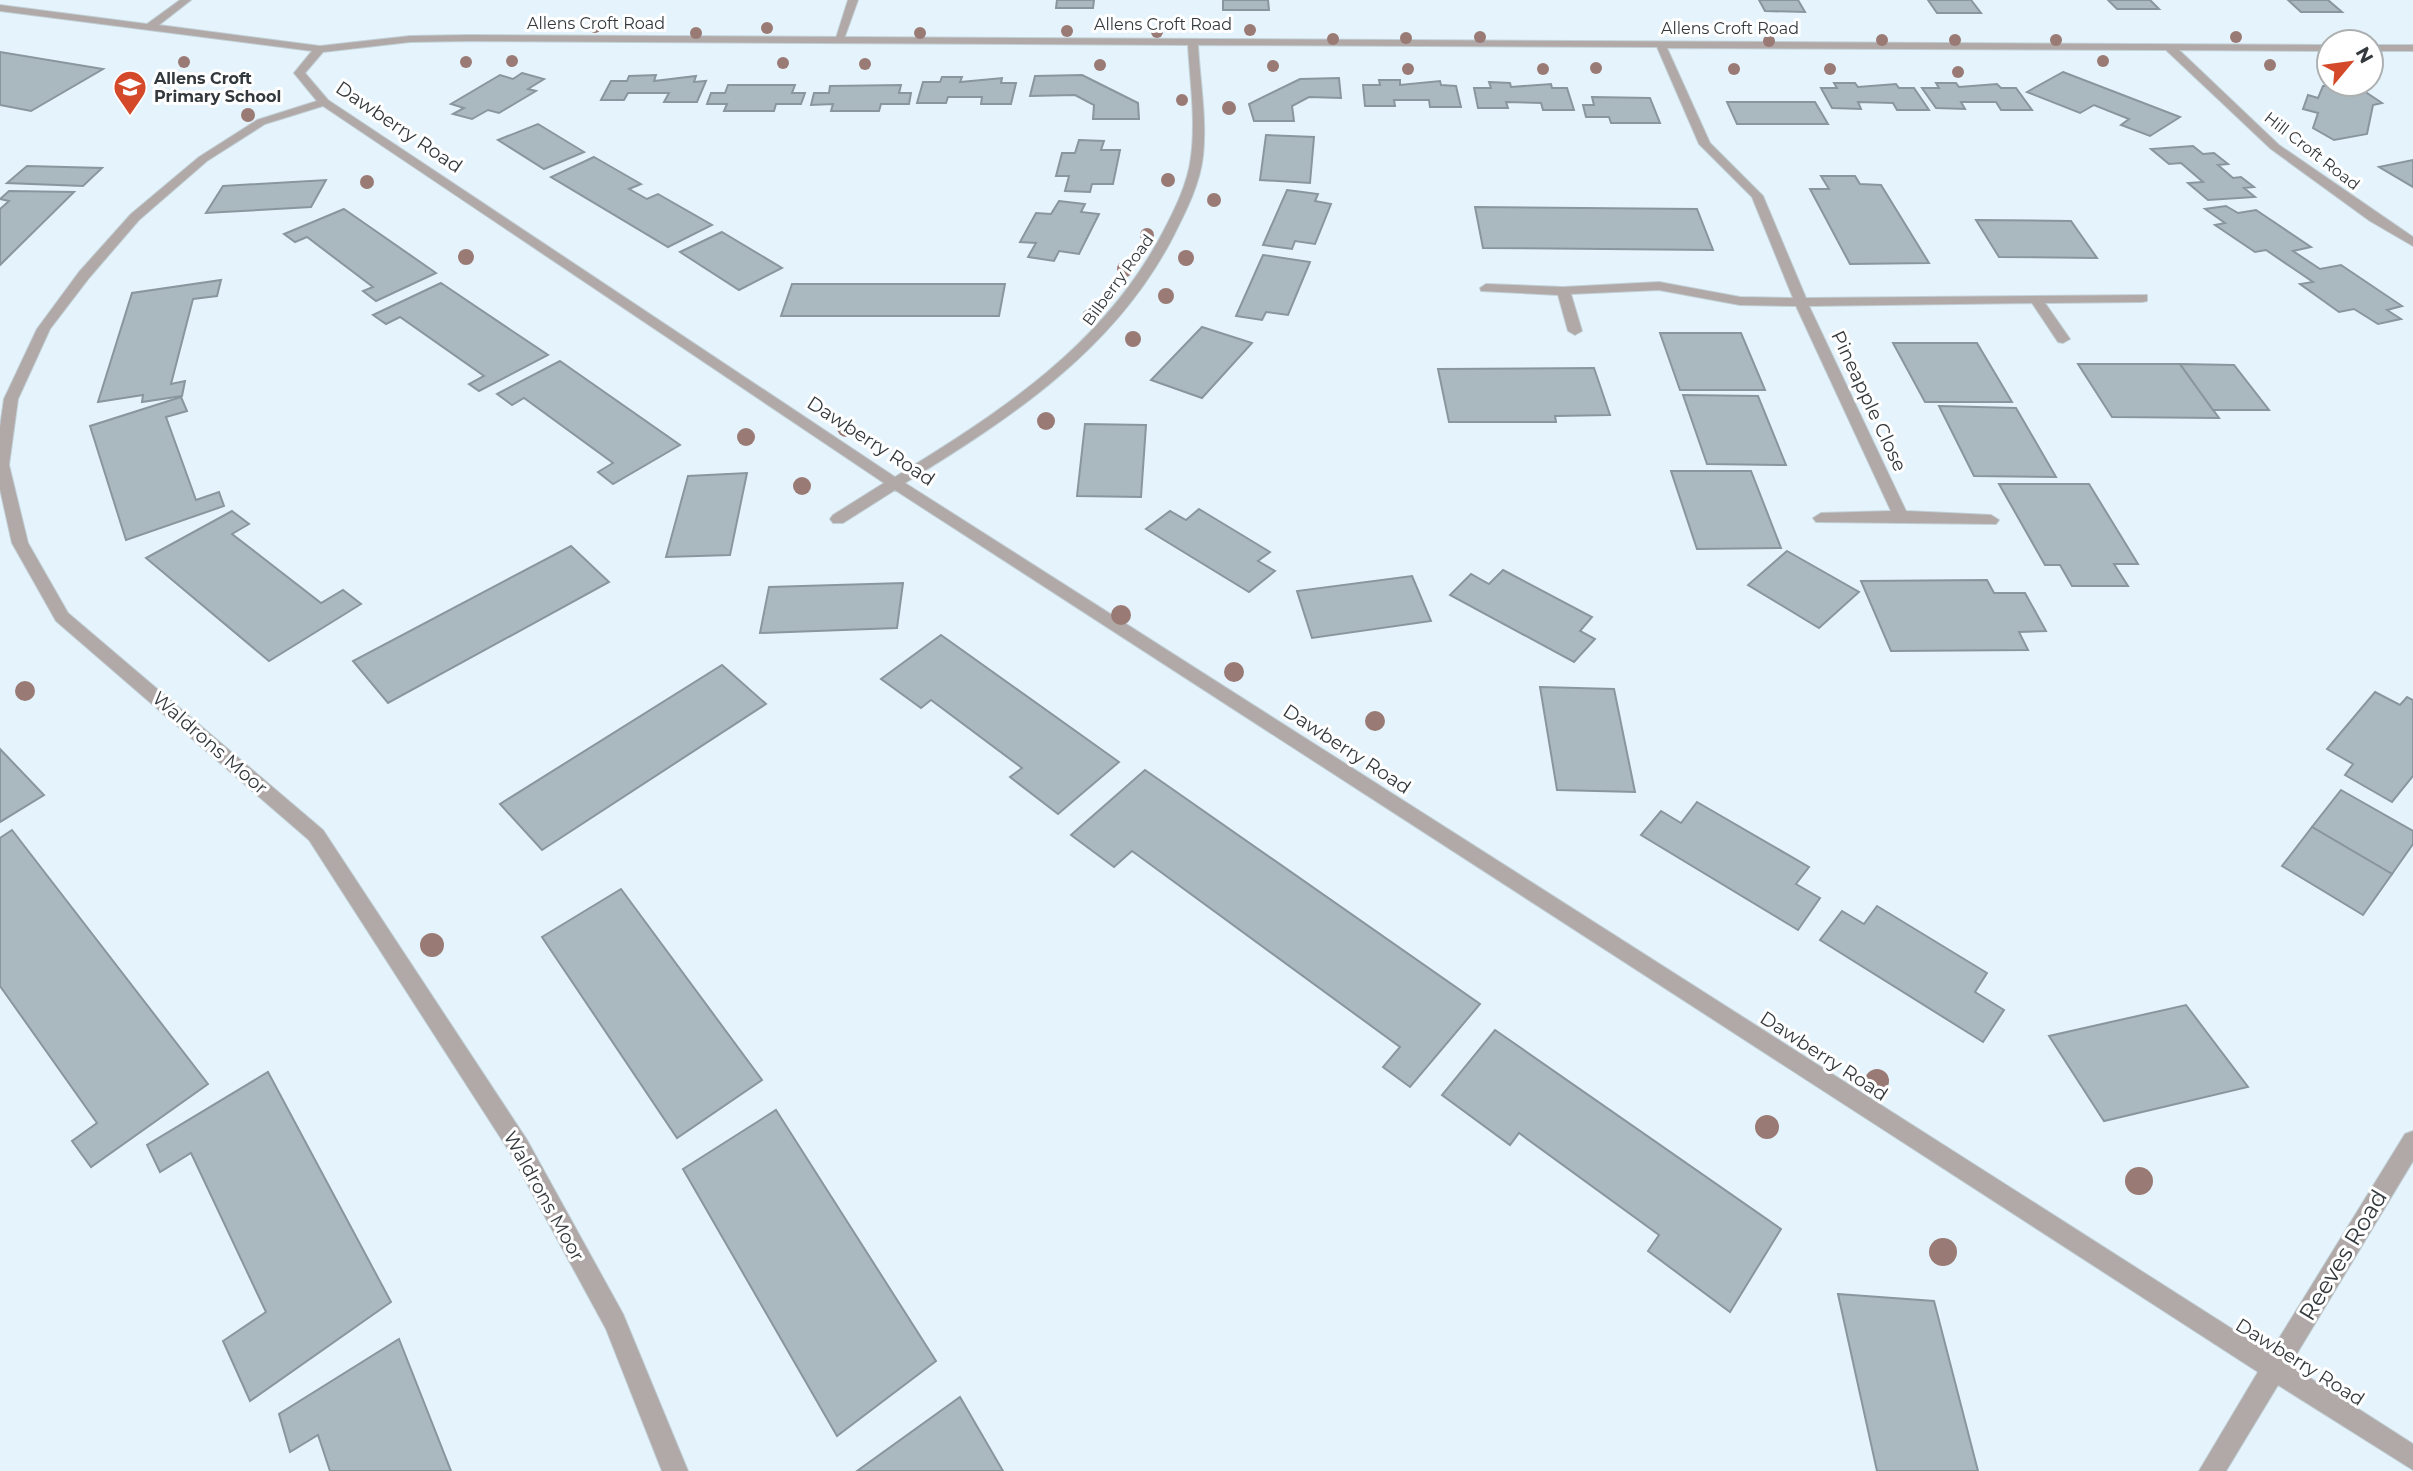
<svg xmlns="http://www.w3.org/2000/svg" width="2413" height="1471" viewBox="0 0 2413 1471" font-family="Montserrat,sans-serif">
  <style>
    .building { fill: #aab8c0; stroke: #89969d; stroke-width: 2 }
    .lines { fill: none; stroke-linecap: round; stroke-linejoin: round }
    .lane-casing { stroke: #c1cfd6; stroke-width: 2 }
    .street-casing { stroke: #c1cfd6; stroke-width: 2 }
    .lane { fill: #b0a9a7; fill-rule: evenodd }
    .street { fill: #b0a9a7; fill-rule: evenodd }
    .tree { fill: #9a7a74 }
    .labels { text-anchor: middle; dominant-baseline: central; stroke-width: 6; stroke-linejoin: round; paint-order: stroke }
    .far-street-label { font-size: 16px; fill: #33393c; stroke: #fff }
    .far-poi-label { font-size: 16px; font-weight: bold; fill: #33393c; stroke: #fff; text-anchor: start }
    .street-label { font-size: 19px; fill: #33393c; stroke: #fff }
    .near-street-label { font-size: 23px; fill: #33393c; stroke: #fff }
  </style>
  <rect width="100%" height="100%" fill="#e5f4fc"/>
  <g class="building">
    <polygon points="1057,0 1094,0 1093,8 1056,8"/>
    <polygon points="1223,0 1268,0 1269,10 1223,10"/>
    <polygon points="1759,0 1798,0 1805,12 1765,11"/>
    <polygon points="1928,0 1971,0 1981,13 1937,13"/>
    <polygon points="2108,0 2150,0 2159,9 2117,9"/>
    <polygon points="2288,0 2328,0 2342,12 2301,12"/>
    <polygon points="0,52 103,69 31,111 0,105"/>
    <polygon points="2063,72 2180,117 2150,136 2121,125 2129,119 2094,105 2080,113 2027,92"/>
    <polygon points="522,73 544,79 528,89 536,91 499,113 488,110 472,119 453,114 464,108 451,104 500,75 513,79"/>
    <polygon points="656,75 654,81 696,76 694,82 706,81 697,102 664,102 669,93 628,93 624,100 601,100 611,81 627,81 629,76"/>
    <polygon points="1082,75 1138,103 1139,119 1093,119 1094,105 1075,95 1030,96 1035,76"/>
    <polygon points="942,77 962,77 960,82 1002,78 1001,83 1016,83 1011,104 981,104 982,97 948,97 946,103 917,103 923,82 940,82"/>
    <polygon points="1339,78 1341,98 1309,97 1292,106 1294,121 1254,121 1249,104 1300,79"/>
    <polygon points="1379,80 1400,80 1400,85 1440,81 1441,85 1456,86 1461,107 1430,107 1429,100 1394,100 1395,106 1365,106 1363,85 1380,85"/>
    <polygon points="1489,82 1510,83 1511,87 1551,84 1552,88 1567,88 1574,110 1543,110 1541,103 1506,102 1508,108 1478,108 1474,88 1491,88"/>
    <polygon points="1834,83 1855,83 1858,87 1896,84 1899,88 1914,88 1929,110 1897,110 1893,103 1858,102 1861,109 1832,108 1821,88 1837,88"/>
    <polygon points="1936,83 1956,83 1959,87 1997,84 2001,88 2016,88 2032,110 2001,110 1996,102 1961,102 1965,109 1936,108 1922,88 1939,88"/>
    <polygon points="728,85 795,85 792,93 805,93 801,104 776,104 774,111 724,111 727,104 707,104 711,93 725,93"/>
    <polygon points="901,85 899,93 911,93 909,104 881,104 879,111 831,111 833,104 811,105 814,93 829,93 830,86"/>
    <polygon points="2355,85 2382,103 2373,105 2367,134 2334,140 2313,128 2318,113 2303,109 2308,95 2318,98 2323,86"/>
    <polygon points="1592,97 1650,98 1660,123 1611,123 1609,117 1586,117 1583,105 1594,105"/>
    <polygon points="1727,102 1815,102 1828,124 1737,124"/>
    <polygon points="538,124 584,152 544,169 498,140"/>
    <polygon points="1266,135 1314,137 1310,183 1260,180"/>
    <polygon points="1079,140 1104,141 1101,150 1120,150 1113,184 1092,184 1090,192 1065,191 1069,176 1056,176 1062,153 1075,153"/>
    <polygon points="2193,146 2203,154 2214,153 2228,164 2218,165 2233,178 2241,177 2254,187 2244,188 2255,197 2208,200 2188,183 2203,182 2181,163 2169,164 2151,149"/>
    <polygon points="594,157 641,184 629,189 647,199 658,194 712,225 668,247 551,177"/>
    <polygon points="2413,160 2413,187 2379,167"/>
    <polygon points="27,166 102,168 83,186 7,183"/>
    <polygon points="1821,176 1855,176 1860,184 1881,185 1929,263 1850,264 1810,189 1829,189"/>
    <polygon points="326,180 311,207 206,213 223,186"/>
    <polygon points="1287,190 1318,194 1315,201 1331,204 1315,244 1295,241 1292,249 1263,245"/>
    <polygon points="9,191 74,192 0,265 0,209 9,201 0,199"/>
    <polygon points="1059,201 1085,204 1081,212 1099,214 1079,254 1059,251 1054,261 1028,257 1036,243 1020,242 1036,213 1051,214"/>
    <polygon points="2226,206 2238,213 2256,210 2311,247 2293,251 2320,269 2341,265 2402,306 2387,310 2401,319 2378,324 2354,309 2339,312 2300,284 2313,282 2266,250 2255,252 2215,225 2225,223 2205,209"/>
    <polygon points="1475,207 1697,209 1713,250 1483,248"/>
    <polygon points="344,209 436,273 376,301 363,291 373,287 307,237 295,242 284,234"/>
    <polygon points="1976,220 2071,221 2097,258 1999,257"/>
    <polygon points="722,232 782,268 739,290 680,252"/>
    <polygon points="1263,255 1310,262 1288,315 1266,312 1262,320 1236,316"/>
    <polygon points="221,280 217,296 193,299 171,384 185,381 182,396 142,402 143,395 98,402 132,293"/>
    <polygon points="441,283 548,355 479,391 469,384 484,376 400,317 386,324 373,315"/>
    <polygon points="792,284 1005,284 999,316 781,316"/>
    <polygon points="1202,327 1252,343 1202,398 1151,380"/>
    <polygon points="1660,333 1741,333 1765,390 1680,390"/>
    <polygon points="1893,343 1977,343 2012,402 1925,402"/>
    <polygon points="560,361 680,445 613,484 598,472 613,463 524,398 512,405 497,394"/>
    <polygon points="2078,364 2180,364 2219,418 2112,417"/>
    <polygon points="2180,364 2234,365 2269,410 2213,410"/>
    <polygon points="1594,368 1610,415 1555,416 1556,422 1449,422 1438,369"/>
    <polygon points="1683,395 1758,396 1786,465 1707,464"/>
    <polygon points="181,397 187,411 166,417 196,500 219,492 224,506 126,540 90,426"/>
    <polygon points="1939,406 2016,408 2056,477 1974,476"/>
    <polygon points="1085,424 1146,425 1141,497 1077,496"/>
    <polygon points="1671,471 1751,471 1781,548 1697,549"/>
    <polygon points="747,473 730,555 666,557 688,476"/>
    <polygon points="1999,484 2089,484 2138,564 2114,564 2128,586 2072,586 2060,565 2045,565"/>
    <polygon points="1199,509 1270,552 1258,561 1275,571 1249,592 1146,529 1170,511 1186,520"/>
    <polygon points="232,511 249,524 232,534 321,603 343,590 361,604 269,661 146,558"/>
    <polygon points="571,546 609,582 388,703 353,661"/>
    <polygon points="1787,551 1859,592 1819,628 1748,585"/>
    <polygon points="1503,570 1592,617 1580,631 1595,639 1574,662 1450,595 1471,574 1489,584"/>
    <polygon points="1412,576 1431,621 1312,638 1297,591"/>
    <polygon points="1987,580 1994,593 2025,593 2046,631 2019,632 2028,650 1891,651 1861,581"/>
    <polygon points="903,583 897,628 760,633 769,587"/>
    <polygon points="941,635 1119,762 1058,814 1010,777 1022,768 931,700 921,708 881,679"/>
    <polygon points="722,665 766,704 542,850 500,804"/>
    <polygon points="1540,687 1614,689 1635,792 1557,790"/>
    <polygon points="2375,692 2400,705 2407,697 2413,700 2413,776 2392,802 2345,775 2353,764 2327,749"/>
    <polygon points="0,749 44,795 0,822"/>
    <polygon points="1145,770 1480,1004 1410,1087 1383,1067 1400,1047 1132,851 1114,867 1071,835"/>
    <polygon points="2341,790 2413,831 2413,844 2392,874 2312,827"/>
    <polygon points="1697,802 1809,867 1796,884 1820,898 1798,930 1641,835 1661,811 1681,823"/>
    <polygon points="2312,827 2392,874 2363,915 2282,866"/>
    <polygon points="12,830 208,1084 91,1167 72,1141 97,1123 0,986 0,838"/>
    <polygon points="621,889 762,1080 677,1138 542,937"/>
    <polygon points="1877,906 1987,973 1975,992 2004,1010 1983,1042 1820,940 1842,911 1864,924"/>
    <polygon points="2186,1005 2248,1087 2104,1121 2049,1036"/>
    <polygon points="1495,1030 1781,1229 1730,1312 1648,1251 1659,1235 1519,1133 1510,1145 1442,1095"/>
    <polygon points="268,1072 391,1302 250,1401 223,1341 266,1312 191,1153 160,1172 147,1145"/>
    <polygon points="776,1110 936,1361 837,1436 683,1169"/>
    <polygon points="1838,1294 1934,1301 1978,1471 1877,1471"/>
    <polygon points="399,1339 451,1471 330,1471 318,1435 290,1452 279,1414"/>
    <polygon points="960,1397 1003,1471 857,1471"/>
  </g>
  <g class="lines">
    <defs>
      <polygon id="lane" points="848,0 858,0 844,39 835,41"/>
      <g id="street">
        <path d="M180,0H191L159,25L320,46L410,36L468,35L2329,45V51L2179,50L2279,145L2413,237V246L2370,221L2271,149L2166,50L1667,48L1710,143L1763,196L1806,298L2147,295V301L2142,302L2045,303L2070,339L2063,343L2058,342L2032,303L1809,306L1906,511L1991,515L1999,520L1996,524L1816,522L1813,518L1821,513L1891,511L1796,306L1740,305L1659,290L1571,294L1582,331L1575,335L1568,331L1558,295L1481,291L1480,288L1486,284L1563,287L1659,282L1740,297L1793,298L1752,197L1699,144L1657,47L1198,45C1200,82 1207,119 1203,156C1200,184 1186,211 1174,235C1116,349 1011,418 905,483L2270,1353L2405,1134L2413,1131V1161L2290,1365L2413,1444V1470L2278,1385L2226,1471H2199L2258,1372L895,490L843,523H833L830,519L833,515L884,483L323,106L265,124L207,161L139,220L89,278L50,329L18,399L9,465L28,543L68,613L323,830L527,1140L623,1314L688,1471H662L606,1329L511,1154L309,840L56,621L12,543L0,489V427L4,399L37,329L79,272L131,214L199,157L257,120L317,101L294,73L312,51L0,11V5L147,24ZM468,41L1188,45C1190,82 1196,120 1191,157C1188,183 1175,209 1163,232C1103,346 1002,411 895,477L328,100L305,73L323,52L410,42Z"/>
        <rect x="2371" y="45" width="42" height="6"/>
      </g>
    </defs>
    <use href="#lane" class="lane-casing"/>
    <use href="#street" class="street-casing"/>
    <use href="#lane" class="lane"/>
    <use href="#street" class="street"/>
  </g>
  <g class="tree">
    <circle cx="595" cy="27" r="6"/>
    <circle cx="767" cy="28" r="6"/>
    <circle cx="1250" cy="30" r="6"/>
    <circle cx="1067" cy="31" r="6"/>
    <circle cx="1157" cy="32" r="6"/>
    <circle cx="696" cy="33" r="6"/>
    <circle cx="920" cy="33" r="6"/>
    <circle cx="1480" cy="37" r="6"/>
    <circle cx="2236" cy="37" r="6"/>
    <circle cx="1406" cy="38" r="6"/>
    <circle cx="1333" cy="39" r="6"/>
    <circle cx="1882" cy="40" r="6"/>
    <circle cx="1955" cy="40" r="6"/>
    <circle cx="2056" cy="40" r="6"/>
    <circle cx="1769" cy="41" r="6"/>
    <circle cx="512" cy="61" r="6"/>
    <circle cx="2103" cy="61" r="6"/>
    <circle cx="184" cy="62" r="6"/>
    <circle cx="466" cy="62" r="6"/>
    <circle cx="783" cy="63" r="6"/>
    <circle cx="865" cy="64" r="6"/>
    <circle cx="1100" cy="65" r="6"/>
    <circle cx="2270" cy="65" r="6"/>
    <circle cx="1273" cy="66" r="6"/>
    <circle cx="1596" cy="68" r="6"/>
    <circle cx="1408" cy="69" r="6"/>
    <circle cx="1543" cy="69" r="6"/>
    <circle cx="1734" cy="69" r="6"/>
    <circle cx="1830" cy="69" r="6"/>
    <circle cx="1958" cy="72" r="6"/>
    <circle cx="1182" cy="100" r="6"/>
    <circle cx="1229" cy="108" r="7"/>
    <circle cx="248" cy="115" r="7"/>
    <circle cx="1168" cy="180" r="7"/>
    <circle cx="367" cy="182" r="7"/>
    <circle cx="1214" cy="200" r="7"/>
    <circle cx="1147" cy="235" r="7"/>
    <circle cx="466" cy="257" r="8"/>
    <circle cx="1186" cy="258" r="8"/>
    <circle cx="1125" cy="269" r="8"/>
    <circle cx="1166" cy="296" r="8"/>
    <circle cx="1090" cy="317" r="8"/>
    <circle cx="1133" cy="339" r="8"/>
    <circle cx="1046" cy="421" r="9"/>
    <circle cx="846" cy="428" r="9"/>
    <circle cx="746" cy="437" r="9"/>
    <circle cx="802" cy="486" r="9"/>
    <circle cx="1121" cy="615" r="10"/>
    <circle cx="1234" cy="672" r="10"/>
    <circle cx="25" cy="691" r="10"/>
    <circle cx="1375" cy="721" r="10"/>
    <circle cx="432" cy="945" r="12"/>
    <circle cx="1877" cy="1081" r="12"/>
    <circle cx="1767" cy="1127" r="12"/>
    <circle cx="2139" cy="1181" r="14"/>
    <circle cx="1943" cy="1252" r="14"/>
  </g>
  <defs>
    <symbol id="school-pin" viewBox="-11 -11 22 30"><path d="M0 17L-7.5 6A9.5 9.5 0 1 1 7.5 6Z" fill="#d34929" stroke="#fff"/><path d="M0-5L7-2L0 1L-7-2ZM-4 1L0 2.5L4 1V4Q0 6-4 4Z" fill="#fff"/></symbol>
  </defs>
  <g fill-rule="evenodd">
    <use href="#school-pin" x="111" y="68" width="38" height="52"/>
  </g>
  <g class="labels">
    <g class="far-street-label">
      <text x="596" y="23">Allens Croft Road</text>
      <text x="1163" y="24">Allens Croft Road</text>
      <text x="1730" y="28">Allens Croft Road</text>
      <text transform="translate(2312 151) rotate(38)">Hill Croft Road</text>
      <text transform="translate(1118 280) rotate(-54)">Bilberry Road</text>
    </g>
    <g class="far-poi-label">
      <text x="154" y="78">Allens Croft<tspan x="154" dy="18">Primary School</tspan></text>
    </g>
    <g class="street-label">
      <text transform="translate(399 127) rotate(34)">Dawberry Road</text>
      <text transform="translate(1869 401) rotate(65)">Pineapple Close</text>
      <text transform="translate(871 441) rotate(33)">Dawberry Road</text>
      <text transform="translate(210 743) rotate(41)">Waldrons Moor</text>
      <text transform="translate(1347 749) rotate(33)">Dawberry Road</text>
      <text transform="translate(1824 1056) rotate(33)">Dawberry Road</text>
      <text transform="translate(544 1196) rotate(61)">Waldrons Moor</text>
      <text transform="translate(2300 1362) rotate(32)">Dawberry Road</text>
    </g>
    <g class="near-street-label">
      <text transform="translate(2343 1255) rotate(-59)">Reeves Road</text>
    </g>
  </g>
  <g transform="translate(2350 63) rotate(61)"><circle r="33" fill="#ffffff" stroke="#adb0b1" stroke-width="2"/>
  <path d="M0-5L12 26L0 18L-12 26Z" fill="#d34929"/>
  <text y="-10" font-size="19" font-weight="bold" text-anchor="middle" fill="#33393c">N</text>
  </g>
</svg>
